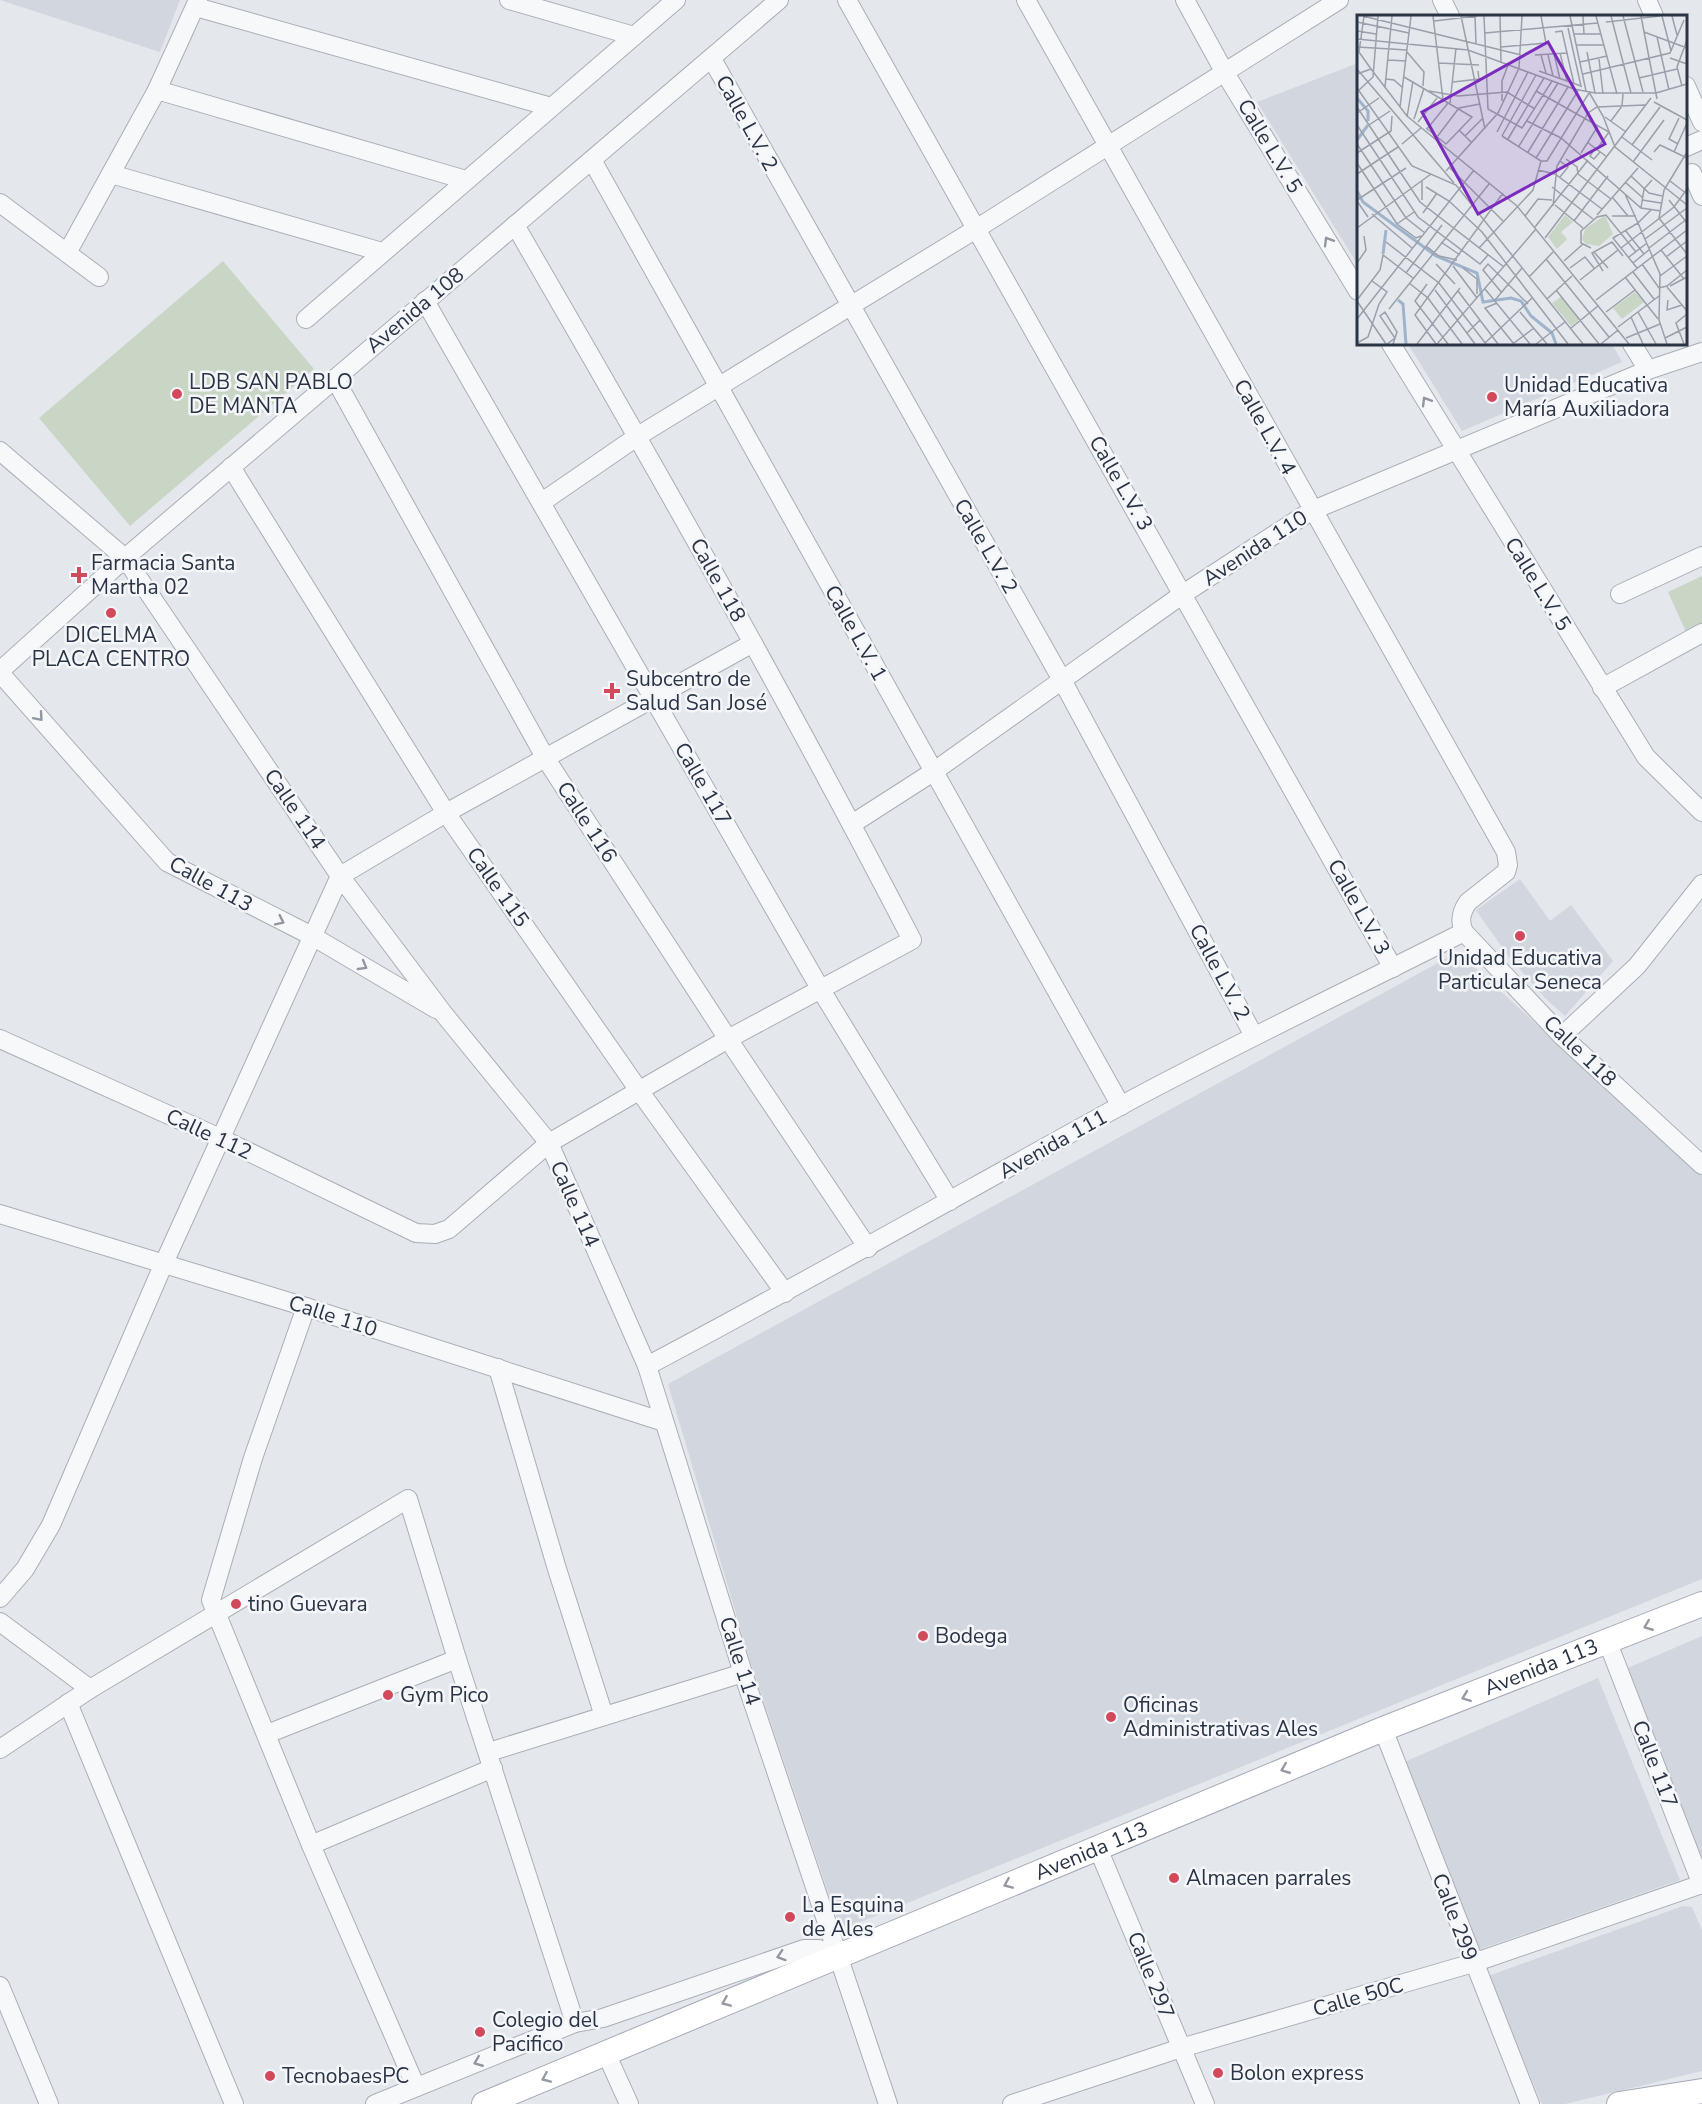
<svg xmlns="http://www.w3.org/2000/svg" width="1702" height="2104" viewBox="0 0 1702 2104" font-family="'Nunito Sans',sans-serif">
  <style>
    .built { fill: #d2d6de }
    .green { fill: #c9d6c5 }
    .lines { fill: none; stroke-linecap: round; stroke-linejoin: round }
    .minor-casing { stroke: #a9aeb7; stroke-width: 20 }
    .major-casing { stroke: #a3abb8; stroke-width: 26 }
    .minor { stroke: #f7f8fa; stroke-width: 18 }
    .major { stroke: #fff; stroke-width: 24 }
    .oneway { stroke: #9196a0 }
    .oneway2 { stroke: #959aa2 }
    .poi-dot { fill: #d1495b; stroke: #f4f6f9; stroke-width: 2 }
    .labels { text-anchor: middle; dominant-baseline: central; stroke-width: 5; stroke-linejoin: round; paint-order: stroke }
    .street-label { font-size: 21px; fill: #2b3445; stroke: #f4f6f9 }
    .poi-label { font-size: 21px; fill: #2b3445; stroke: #f4f6f9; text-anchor: start }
    .inset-river { fill: none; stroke: #9fb4cc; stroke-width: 3 }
    .inset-road { fill: none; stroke: #9a9fa9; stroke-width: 1.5 }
    .view { fill: #7b2cbf; fill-opacity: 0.15; stroke: #7b2cbf; stroke-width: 3 }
    .inset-edge { fill: none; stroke: #2b3445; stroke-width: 3 }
  </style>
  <rect width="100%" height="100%" fill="#e4e7ec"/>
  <g class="built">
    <polygon points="0,0 180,0 160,52"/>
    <polygon points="1358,63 1358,265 1257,102"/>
    <polygon points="1408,344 1612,344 1622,362 1462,431"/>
    <polygon points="1520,879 1550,921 1571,905 1613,961 1565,1016 1544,997 1506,953 1476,910"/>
    <polygon points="1458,952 1702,1176 1702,1579 841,1930 750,1661 668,1384"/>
    <polygon points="1702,1636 1702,1865 1623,1670"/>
    <polygon points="1598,1678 1680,1880 1478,1950 1402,1763"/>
    <polygon points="1683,1906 1692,1907 1702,1930 1702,2071 1565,2104 1542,2104 1488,1976"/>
  </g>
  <g class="green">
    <polygon points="223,261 314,369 130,526 39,418"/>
    <polygon points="1702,576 1702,627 1687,634 1668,592"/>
  </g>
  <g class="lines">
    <defs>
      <g id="minor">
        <polyline points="509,0 634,36"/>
        <polyline points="847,0 1393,968"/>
        <path d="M1026,0L1506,852L1508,865L1506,872L1468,902C1461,912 1459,921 1464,932L1562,1036L1702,1165"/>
        <polyline points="1185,0 1225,73 1358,291"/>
        <polyline points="1442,0 1450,16"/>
        <polyline points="1647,0 1654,16"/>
        <polyline points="196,7 551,107"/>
        <polyline points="712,59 1062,680 1254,1036"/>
        <polyline points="1686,86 1702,122"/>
        <polyline points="157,90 466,180"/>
        <polyline points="1686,147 1702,140"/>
        <polyline points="592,160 1121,1106"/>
        <polyline points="1692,173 1702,196"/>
        <polyline points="111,174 382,252"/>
        <polyline points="0,203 99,277"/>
        <polyline points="67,253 157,90 198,0"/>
        <polyline points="425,301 821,990 950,1201"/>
        <polyline points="306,319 676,0"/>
        <polyline points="1391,344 1646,757 1702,812"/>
        <polyline points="1632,344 1648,370"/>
        <polyline points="335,379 546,759 728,1039 868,1248"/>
        <polyline points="0,451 125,558 340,876 443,1013 549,1143 647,1366 743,1673 888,2104"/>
        <polyline points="231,467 446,813 638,1089 785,1293"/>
        <polyline points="542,502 638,436 976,229 1339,0"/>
        <polyline points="1620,594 1702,556"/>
        <polyline points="0,671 125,558 779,0"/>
        <polyline points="0,673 167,862 312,936 436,1009"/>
        <polyline points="1602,688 1702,633"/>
        <polyline points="852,824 933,772 1183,594 1311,511 1648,370 1702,352"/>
        <polyline points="1562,1036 1637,966 1702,884"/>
        <path d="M0,1039L220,1138L416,1233L435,1234L449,1229L549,1143L728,1039L912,940C787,698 652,461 515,225"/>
        <polyline points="0,1214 306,1307 664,1422"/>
        <polyline points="306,1307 253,1458 211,1600 311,1845 416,2087"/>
        <path d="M647,1366C806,1282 962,1193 1120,1106C1233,1045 1349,990 1464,932"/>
        <polyline points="498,1368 557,1569 604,1716"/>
        <polyline points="0,1598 25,1569 51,1525 164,1263 340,876 446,813 753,643"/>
        <polyline points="0,1622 90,1689"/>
        <polyline points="1608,1643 1702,1885"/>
        <polyline points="68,1703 234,2104"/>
        <polyline points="1383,1729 1530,2104"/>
        <polyline points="267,1734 457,1659"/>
        <polyline points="0,1749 90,1689 408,1499 457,1659 575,2023"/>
        <polyline points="489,1752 743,1673"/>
        <polyline points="311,1845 493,1768"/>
        <polyline points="1097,1846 1205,2104"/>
        <polyline points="0,1986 49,2104"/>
        <polyline points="606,2053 629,2104"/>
        <polyline points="375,2104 575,2023 603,2018 804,1949 819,1949 838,1955"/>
        <polyline points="1012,2104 1181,2048 1473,1963 1702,1884"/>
      </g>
      <g id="major">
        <path id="s1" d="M484,2104L1383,1729L1702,1604"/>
        <polyline points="1619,2104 1702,2091"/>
      </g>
    </defs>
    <use href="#minor" class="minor-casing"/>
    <use href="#major" class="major-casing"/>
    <use href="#minor" class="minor"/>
    <use href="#major" class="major"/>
  </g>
  <defs><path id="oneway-chevron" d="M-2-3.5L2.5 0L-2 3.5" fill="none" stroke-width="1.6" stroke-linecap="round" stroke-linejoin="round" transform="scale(1.5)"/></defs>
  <g class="oneway">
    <use href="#oneway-chevron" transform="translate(1328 241) rotate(-121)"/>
    <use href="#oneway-chevron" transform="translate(1426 401) rotate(-121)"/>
    <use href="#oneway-chevron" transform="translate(39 717) rotate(49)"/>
    <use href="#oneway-chevron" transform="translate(280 921) rotate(26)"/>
    <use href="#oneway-chevron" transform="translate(363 966) rotate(30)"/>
    <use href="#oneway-chevron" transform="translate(781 1956) rotate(162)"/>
    <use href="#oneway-chevron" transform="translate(478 2062) rotate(158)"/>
  </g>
  <g class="oneway2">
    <use href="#oneway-chevron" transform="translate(1648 1626) rotate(158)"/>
    <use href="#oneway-chevron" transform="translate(1466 1697) rotate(159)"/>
    <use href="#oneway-chevron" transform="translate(1285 1769) rotate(158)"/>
    <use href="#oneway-chevron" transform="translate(1008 1884) rotate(157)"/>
    <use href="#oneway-chevron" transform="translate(726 2002) rotate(157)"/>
    <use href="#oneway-chevron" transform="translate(546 2078) rotate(157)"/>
  </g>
  <g class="poi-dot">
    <circle cx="177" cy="394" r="6"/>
    <circle cx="1492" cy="397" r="6"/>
    <path d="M76 566h6v6h6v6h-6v6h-6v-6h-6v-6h6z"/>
    <circle cx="111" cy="613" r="6"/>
    <path d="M609 682h6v6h6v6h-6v6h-6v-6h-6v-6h6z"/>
    <circle cx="1520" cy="936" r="6"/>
    <circle cx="236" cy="1604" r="6"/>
    <circle cx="923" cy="1636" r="6"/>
    <circle cx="388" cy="1695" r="6"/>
    <circle cx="1111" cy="1717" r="6"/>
    <circle cx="1174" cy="1878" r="6"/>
    <circle cx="790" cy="1917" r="6"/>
    <circle cx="480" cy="2032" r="6"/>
    <circle cx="1218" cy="2073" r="6"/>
    <circle cx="270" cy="2076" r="6"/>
  </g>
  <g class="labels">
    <g class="street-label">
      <text transform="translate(747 123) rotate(61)">Calle L.V. 2</text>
      <text transform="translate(1270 146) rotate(59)">Calle L.V. 5</text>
      <text transform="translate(415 310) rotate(-40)">Avenida 108</text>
      <text transform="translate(1265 427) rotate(61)">Calle L.V. 4</text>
      <text transform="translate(1121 483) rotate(60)">Calle L.V. 3</text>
      <text transform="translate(986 546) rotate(60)">Calle L.V. 2</text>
      <text transform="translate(1255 548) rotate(-33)">Avenida 110</text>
      <text transform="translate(718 580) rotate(61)">Calle 118</text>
      <text transform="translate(1538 584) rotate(58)">Calle L.V. 5</text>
      <text transform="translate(856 633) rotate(61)">Calle L.V. 1</text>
      <text transform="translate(703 784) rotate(60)">Calle 117</text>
      <text transform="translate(295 809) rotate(56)">Calle 114</text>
      <text transform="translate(587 822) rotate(57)">Calle 116</text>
      <text transform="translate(211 884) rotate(29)">Calle 113</text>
      <text transform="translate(498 887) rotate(55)">Calle 115</text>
      <text transform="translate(1359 907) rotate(61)">Calle L.V. 3</text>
      <text transform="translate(1220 972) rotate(62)">Calle L.V. 2</text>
      <text transform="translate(1580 1051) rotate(44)">Calle 118</text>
      <text transform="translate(209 1134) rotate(25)">Calle 112</text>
      <text transform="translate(1053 1144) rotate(-29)">Avenida 111</text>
      <text transform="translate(575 1204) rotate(66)">Calle 114</text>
      <text transform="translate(333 1316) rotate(18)">Calle 110</text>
      <text transform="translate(740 1661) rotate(72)">Calle 114</text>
      <text stroke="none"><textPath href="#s1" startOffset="1144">Avenida 113</textPath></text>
      <text transform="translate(1655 1764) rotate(69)">Calle 117</text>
      <text stroke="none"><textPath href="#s1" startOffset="658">Avenida 113</textPath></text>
      <text transform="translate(1455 1917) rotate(69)">Calle 299</text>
      <text transform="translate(1151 1975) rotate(68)">Calle 297</text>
      <text transform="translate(1358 1997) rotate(-16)">Calle 50C</text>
    </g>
    <g class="poi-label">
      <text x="189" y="382">LDB SAN PABLO<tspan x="189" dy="24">DE MANTA</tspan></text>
      <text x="1504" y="385">Unidad Educativa<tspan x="1504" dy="24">María Auxiliadora</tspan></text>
      <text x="91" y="563">Farmacia Santa<tspan x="91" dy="24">Martha 02</tspan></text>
      <text x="111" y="635" text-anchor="middle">DICELMA<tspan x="111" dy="24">PLACA CENTRO</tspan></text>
      <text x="626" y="679">Subcentro de<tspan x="626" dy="24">Salud San José</tspan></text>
      <text x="1520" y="958" text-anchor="middle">Unidad Educativa<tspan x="1520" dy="24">Particular Seneca</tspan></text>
      <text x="248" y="1604">tino Guevara</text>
      <text x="935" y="1636">Bodega</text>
      <text x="400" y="1695">Gym Pico</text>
      <text x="1123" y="1705">Oficinas<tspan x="1123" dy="24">Administrativas Ales</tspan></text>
      <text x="1186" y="1878">Almacen parrales</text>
      <text x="802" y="1905">La Esquina<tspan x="802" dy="24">de Ales</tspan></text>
      <text x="492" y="2020">Colegio del<tspan x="492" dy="24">Pacifico</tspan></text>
      <text x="1230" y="2073">Bolon express</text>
      <text x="282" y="2076">TecnobaesPC</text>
    </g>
  </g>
  <g transform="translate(1357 15)">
    <rect width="330" height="330" fill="#e4e7ec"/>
    <path d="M208,200L216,207L204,217L210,224L200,234L191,222ZM248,200L256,219L242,231L229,229L225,224L228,214ZM278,277L287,287L265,304L256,293ZM204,282L222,305L214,311L195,288Z" fill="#c9d6c5"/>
    <path class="inset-river" d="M0,83L11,96V106M0,125L11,110M0,176L6,187L79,241L120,258L126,287L154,283L164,286L174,301L195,318L199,329M26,239L29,215M41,285L46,289L49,329"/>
    <path class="inset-road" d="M6,1L164,40M7,1L2,37L14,54M76,1L86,85M104,1L128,114M118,1L119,29M127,1L131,94L165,113L195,66M143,1L144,47M213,1L229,76M226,1L227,19M239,1L260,79M254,1L274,78M266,1L286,77M284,1L300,84M305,1L314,36M315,1L320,20M77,6L120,1M0,7L52,18M249,7L303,1M0,16L19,19M198,17L205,16L217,69M287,17L330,33M128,18L241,8M217,19H244M300,22L312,75M0,24L111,35L217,74L238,78H299L330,69M219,30H247M0,32L50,35M144,32L189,28L184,1M50,37L67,57L66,71M230,37L238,78M203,38L210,66M197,39L203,64M178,40L210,38M184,40L189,58M191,40L196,61M313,43L330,49M242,44L246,79M31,45L49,46M223,47L250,41M82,48L122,50M0,54L97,168M182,56L224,71L211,13M0,59L14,54L50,101L160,191L272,329M226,59L313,38L327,5M47,62L115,102L89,129M282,63L320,54M29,64L37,65L46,73M96,67L122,64L121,56M325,71L320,52L330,25M28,72L35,1M0,73L55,151L99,170L226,329M1,76L16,62L21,1M72,76L101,81L150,77L178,94M179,76L252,117L240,134M232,77L246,101L258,132L330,190M145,86V66L151,50M297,87L330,105M93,88L99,33M0,92L63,187L147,252M43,92L54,1M0,98L22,83M50,102L56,66M248,102L269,117M57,104L67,73M170,106L204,123L284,193L304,196M254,106L265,91L266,79M61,107L80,83M0,110L61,202L123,249L131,240M12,110L33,96M69,113L89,129M70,114L91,88M102,115L115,128M140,117L171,57M108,121L126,103M145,121L179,60M145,121L184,146M80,122L102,93L123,89M265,122L295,145M151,124L187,63M230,127L250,142M0,129L49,203L68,218M45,129L64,113M321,129L312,124L322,103M275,130L303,92M162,131L201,68M237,135L233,141L237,144L243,137M171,137L211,72M297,137L303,130L330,143M317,137L330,108M330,137L307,175L302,203L330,239M0,138L34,116L35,101M224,138L241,111M179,143L221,76M209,144L220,152L221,159M184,146H190L232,78M203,146L211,152L203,162M276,147L307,105M0,148L40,209L59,223L64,221M93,153L146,206M181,155L198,159L245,194M89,156L141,98L162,53L165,1M0,159L41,132M221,159L254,184M274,161L292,178L305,181M313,166L330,179M268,167L286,183M69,172L92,186L125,217L211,329M195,172L236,204M268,179L281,208L256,223L280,253M256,183L271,201M0,185L49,153M65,185V166M285,185L304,188M312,185L330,208M0,186L11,202M198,190L226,213M196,191L200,151L231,98L240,92L288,90M284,193L287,174L295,165M294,195L281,208L303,259L302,305L310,329M66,198L80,178M15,199L55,233M240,200L281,153M168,201L181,184L195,185M255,201H279M217,206L251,161M40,209L57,197M178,212L231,145M0,213L74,159M268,215L287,239M188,223L294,83M288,224L330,193M29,227L82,268L129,329M84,227L103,240M69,231L82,241L100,245M122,233L176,175L184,146M234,233L224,228V216L240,202L249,200L279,237M264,233L317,192L330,174M292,233L330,204M304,235L327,264M237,237L251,253M272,242L290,228M309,242L330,226M189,244L252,322M207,246L226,229M0,248L9,235L7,221M276,248L293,234M79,249L98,269M285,249L302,273L310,271M96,251L120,283M106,253L120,264V279M213,253L228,242L237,253M246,256L235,238L255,227L266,241M276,257L297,284M49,258L85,210M303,261L330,241M172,262L196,237M268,262L301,304M223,265L261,235M52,268L71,283L105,329M70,269L58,286L91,329M310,271L330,255M313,271L330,262M310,272L330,296M128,274L173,329M78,275L118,329M199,275L242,329M101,276L141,329M145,278L126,255L131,249L171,289M190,284L215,261M0,285L23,255L26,240L56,263M138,285L165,253M239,285L330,215M311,285L310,295L325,290M0,286L29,329M140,288L128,293L157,329M32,294L132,169M163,297L190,329M249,297L278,275M281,297L299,329M274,302L286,329M0,304L117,155M261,312L302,281M214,313L241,291M110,318L123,305M269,323L303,309M308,323L330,312M0,328L11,322L22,289L30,277L15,266M128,328L175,283M157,328L177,313M30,329L38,323L23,301L28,297L40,317L36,329M60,329L103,273M79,329L58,300L146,178M80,329L179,214M179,329L208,307M244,329L261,315M327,329L319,308L330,299"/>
    <path class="view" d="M191,27L248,129L121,199L65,97Z"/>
    <rect width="330" height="330" class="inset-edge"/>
  </g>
</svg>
